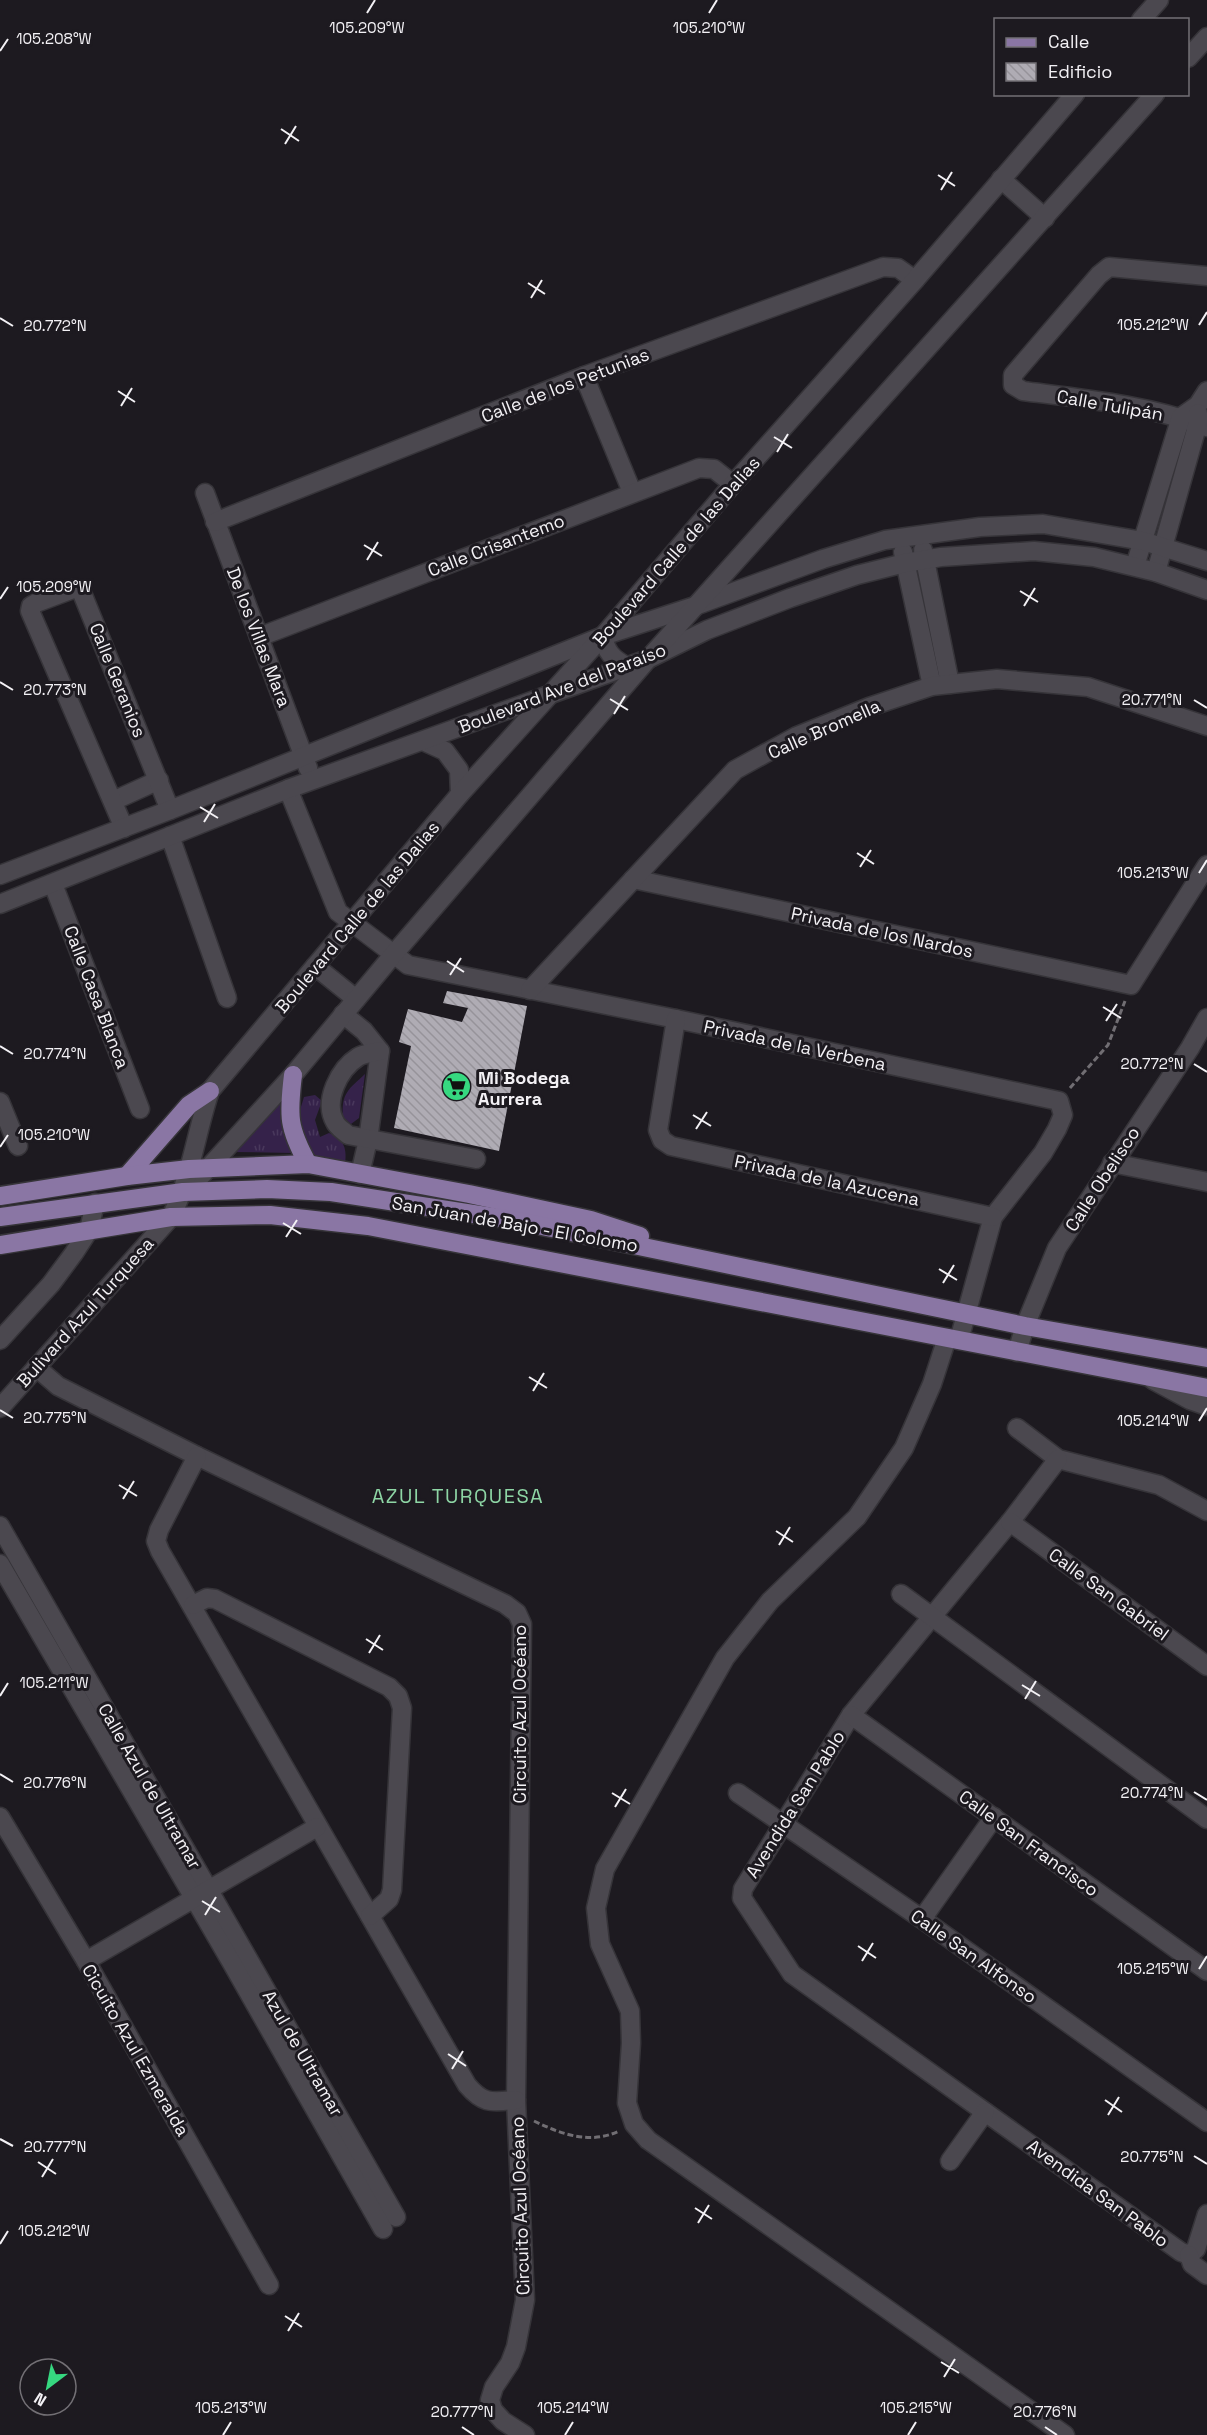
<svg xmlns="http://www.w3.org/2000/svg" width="1207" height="2435" viewBox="0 0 1207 2435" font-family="'Space Grotesk',sans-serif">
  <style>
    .grass { fill: url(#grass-tufts) }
    .building { fill: url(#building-back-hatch) }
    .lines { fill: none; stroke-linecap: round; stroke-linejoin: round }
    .minor-casing { stroke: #363439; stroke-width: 21 }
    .major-casing { stroke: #363439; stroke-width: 21 }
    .path { stroke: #716e73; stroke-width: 3; stroke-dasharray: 6 3; stroke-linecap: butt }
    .minor { stroke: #4b484f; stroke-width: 18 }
    .major { stroke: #8a76a4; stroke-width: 18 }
    .ticks { fill: none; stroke: #f3f1f5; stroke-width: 2 }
    .labels { text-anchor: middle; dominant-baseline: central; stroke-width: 6; stroke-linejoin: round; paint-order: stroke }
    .street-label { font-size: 18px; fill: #f3f1f5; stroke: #1d1a20 }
    .poi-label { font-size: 18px; font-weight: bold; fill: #f3f1f5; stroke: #1d1a20; text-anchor: start }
    .neighbourhood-label { font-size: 20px; letter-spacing: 1.5px; fill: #8ed6a5; stroke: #1d1a20 }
    .ticks-label { font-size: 15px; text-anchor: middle; fill: #f3f1f5; stroke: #1d1a20; stroke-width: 6; stroke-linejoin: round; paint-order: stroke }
  </style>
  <defs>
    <pattern id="grass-tufts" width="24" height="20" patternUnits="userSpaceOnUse" patternTransform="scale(1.5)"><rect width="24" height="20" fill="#35224a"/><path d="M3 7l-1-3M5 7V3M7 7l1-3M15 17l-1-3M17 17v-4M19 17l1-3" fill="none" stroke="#49385c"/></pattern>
    <pattern id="building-back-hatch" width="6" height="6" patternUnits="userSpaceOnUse" patternTransform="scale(1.5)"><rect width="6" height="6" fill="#afacb4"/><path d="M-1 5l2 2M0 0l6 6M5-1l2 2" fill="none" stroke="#96939a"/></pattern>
  </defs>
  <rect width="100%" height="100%" fill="#1d1a20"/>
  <g class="grass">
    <path d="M365,1074L359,1118L351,1124L343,1117C341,1093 349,1089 365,1074Z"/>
    <path d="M283,1092C278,1113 282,1136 294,1153L235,1152Z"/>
    <path d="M315,1095L322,1101L315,1120L320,1137L329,1133C345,1140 347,1149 345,1165L313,1161L297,1120L304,1097Z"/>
  </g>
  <polygon class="building" points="447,991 527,1006 499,1151 394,1128 411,1046 399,1042 408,1009 462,1022 468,1008 443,1003"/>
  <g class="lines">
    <defs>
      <g id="minor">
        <polyline points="1141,20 1159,0"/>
        <polyline points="1188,58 1207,37"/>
        <polyline points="1001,179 1045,218"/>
        <path d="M1207,276L1109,267L1099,275L1013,375V385L1023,391C1085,399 1148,405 1207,427"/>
        <polyline points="584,376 632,492"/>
        <polyline points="205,493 308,768"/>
        <polyline points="215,522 584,376 883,267 898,268 915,280"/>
        <polyline points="923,550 950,684"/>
        <polyline points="903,552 932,686"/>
        <polyline points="1135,566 1181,417 1198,405 1207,391"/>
        <polyline points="1156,572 1198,423 1198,413"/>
        <path d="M603,636C606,652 612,658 626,666"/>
        <polyline points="259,637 699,468 714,469 733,484"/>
        <polyline points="423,741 445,751 459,770 460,794"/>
        <polyline points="288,789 338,912 408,965 676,1019 1059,1101 1063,1115 1057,1129 1043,1153 993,1217 959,1340"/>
        <polyline points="113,801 159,780"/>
        <polyline points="124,828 30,611 31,606 36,603 73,589 78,589 82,593 170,810"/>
        <polyline points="170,836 227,998"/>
        <polyline points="0,875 170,810 603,636 695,606 823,559 885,540 980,527 1043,524 1143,541 1207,561"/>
        <polyline points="633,879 1131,985 1207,865"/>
        <polyline points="53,884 140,1109"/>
        <polyline points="0,904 288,789 648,659 707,630 790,598 857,575 905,563 941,557 1034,551 1094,557 1156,572 1207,590"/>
        <polyline points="315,966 356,999"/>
        <polyline points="530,990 735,770 797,736 869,707 932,686 997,679 1088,687 1207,726"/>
        <polyline points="343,1014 364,1031 380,1051 368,1140 360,1174"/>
        <polyline points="676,1019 658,1130 662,1140 671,1146 993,1217"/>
        <path d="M380,1051C373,1053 364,1053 358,1057C339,1069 323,1101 335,1122C337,1127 344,1131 348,1135L476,1159"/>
        <polyline points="0,1102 18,1146"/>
        <polyline points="1112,1163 1207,1182"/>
        <polyline points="200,1177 293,1075 393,955 648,659 1155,94"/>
        <polyline points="947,1338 932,1384 904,1448 857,1517 770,1601 725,1658 605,1869 596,1908 600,1944 630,2011 631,2043 627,2103 634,2124 648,2140 1065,2435"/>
        <polyline points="0,1340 51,1284 74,1253 89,1230 95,1203"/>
        <polyline points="1017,1352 1025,1326 1057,1248 1190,1048 1207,1018"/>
        <polyline points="36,1367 58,1386 197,1456 505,1604 517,1613 522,1624 516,2100 525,2300 516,2347 510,2363 494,2387 490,2400 493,2410 503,2421 525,2435"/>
        <polyline points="1153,1380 1190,1400 1207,1406"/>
        <path d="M0,1408L171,1217C191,1177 196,1133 210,1091L460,794L603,636L733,484L915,280L1075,94"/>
        <polyline points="1017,1428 1058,1459 1159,1485 1207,1511"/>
        <path d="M197,1456L159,1530L156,1541L160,1551L467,2085C484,2105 492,2102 516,2100"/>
        <polyline points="1058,1459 1010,1522 851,1715 743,1889 742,1898 792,1974 1181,2252 1189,2255"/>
        <polyline points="1010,1522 1207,1666"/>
        <polyline points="0,1526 396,2217"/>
        <polyline points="0,1564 233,1965 383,2229"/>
        <polyline points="901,1594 1207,1819"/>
        <polyline points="193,1605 207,1598 215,1599 389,1687 398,1696 402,1708 392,1890 389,1899 370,1916"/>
        <polyline points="851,1715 1207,1971"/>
        <polyline points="738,1793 922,1919 1207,2122"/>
        <polyline points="0,1817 86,1961 269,2285"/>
        <polyline points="922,1919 994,1817"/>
        <polyline points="86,1961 317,1827"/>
        <polyline points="950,2161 985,2112"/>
        <polyline points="1189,2255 1196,2249 1207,2214"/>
        <polyline points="1189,2255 1192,2264 1207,2275"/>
      </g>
      <g id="major">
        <path d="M293,1075C288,1116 288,1128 308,1164"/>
        <polyline points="127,1176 189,1105 210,1091"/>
        <polyline points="0,1196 127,1176 189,1169 308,1164 469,1194 591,1220 640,1236"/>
        <polyline points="0,1217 183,1192 267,1189 331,1192 513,1220 1025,1326 1207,1358"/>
        <polyline points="0,1245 171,1217 270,1215 368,1226 1207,1388"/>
      </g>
    </defs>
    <use href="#minor" class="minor-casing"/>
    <use href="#major" class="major-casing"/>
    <g class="path">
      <polyline points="1070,1088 1108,1045 1125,1001"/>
      <path d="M534,2121C561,2134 590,2145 619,2131"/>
    </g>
    <use href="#minor" class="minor"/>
    <use href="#major" class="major"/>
  </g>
  <path class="ticks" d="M367,13L375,0M709,13L717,0M0,51L8,39M281,129L299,141M285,144L296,126M938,175L955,186M941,190L952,172M528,283L545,294M531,298L542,280M0,318L13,326M1199,325L1207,312M118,391L135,402M121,406L132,388M774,437L792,448M777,452L788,434M364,545L382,556M367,560L378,542M1020,591L1038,602M0,599L8,587M1024,606L1035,588M0,682L13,690M610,699L628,710M1194,700L1207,708M614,714L625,696M200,807L218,818M204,822L215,804M857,853L874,864M860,867L871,850M1199,873L1207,860M447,961L464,972M450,975L461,958M1103,1007L1121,1018M1106,1021L1117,1004M0,1046L13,1054M1194,1064L1207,1072M693,1115L711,1126M696,1129L707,1112M0,1147L8,1135M283,1223L301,1234M286,1237L297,1220M939,1269L957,1280M943,1283L954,1265M529,1377L547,1388M533,1391L544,1373M0,1410L13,1418M1199,1421L1207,1408M119,1485L137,1496M123,1499L134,1481M776,1531L793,1542M779,1545L790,1527M366,1639L383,1650M369,1653L380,1635M1022,1685L1040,1696M0,1696L8,1683M1025,1699L1036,1681M0,1774L13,1782M1194,1792L1207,1800M612,1793L630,1804M615,1807L626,1789M202,1901L220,1912M205,1915L216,1897M858,1946L876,1958M862,1961L873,1943M1199,1969L1207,1956M448,2054L466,2066M452,2069L463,2051M1105,2100L1122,2112M1108,2115L1119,2097M0,2139L13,2146M1194,2156L1207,2164M38,2162L56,2174M42,2177L53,2159M695,2208L712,2219M698,2223L709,2205M0,2244L8,2231M285,2316L302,2327M288,2331L299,2313M941,2362L959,2373M944,2377L955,2359M462,2427L474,2435M1045,2427L1057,2435M223,2435L231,2422M565,2435L573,2422M908,2435L916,2422"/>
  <defs>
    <symbol id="supermarket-disc" viewBox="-11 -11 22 22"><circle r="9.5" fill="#36d880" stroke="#1d1a20"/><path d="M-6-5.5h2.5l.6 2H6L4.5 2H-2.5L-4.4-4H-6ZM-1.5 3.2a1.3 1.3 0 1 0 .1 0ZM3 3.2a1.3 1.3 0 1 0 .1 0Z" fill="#111"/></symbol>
  </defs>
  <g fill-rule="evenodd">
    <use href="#supermarket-disc" x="440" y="1070" width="33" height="33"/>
  </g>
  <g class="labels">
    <g class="street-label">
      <text transform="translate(565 385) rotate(-21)">Calle de los Petunias</text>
      <text transform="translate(1110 405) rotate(10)">Calle Tulipán</text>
      <text transform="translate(496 545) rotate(-21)">Calle Crisantemo</text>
      <text transform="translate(676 551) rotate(-49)">Boulevard Calle de las Dalias</text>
      <text transform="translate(259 637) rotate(69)">De los Villas Mara</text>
      <text transform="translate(118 680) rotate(68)">Calle Geranios</text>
      <text transform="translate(562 688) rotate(-21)">Boulevard Ave del Paraíso</text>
      <text transform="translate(824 729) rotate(-24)">Calle Bromella</text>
      <text transform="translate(357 917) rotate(-50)">Boulevard Calle de las Dalias</text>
      <text transform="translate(882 932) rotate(12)">Privada de los Nardos</text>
      <text transform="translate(97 997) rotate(69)">Calle Casa Blanca</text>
      <text transform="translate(795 1045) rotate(12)">Privada de la Verbena</text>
      <text transform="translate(1102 1179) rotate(-57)">Calle Obelisco</text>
      <text transform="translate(827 1180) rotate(12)">Privada de la Azucena</text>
      <text transform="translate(515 1224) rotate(10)">San Juan de Bajo - El Colomo</text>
      <text transform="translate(85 1312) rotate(-48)">Bulivard Azul Turquesa</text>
      <text transform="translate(1109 1594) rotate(36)">Calle San Gabriel</text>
      <text transform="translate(519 1714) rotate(-90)">Circuito Azul Océano</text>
      <text transform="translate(150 1786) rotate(60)">Calle Azul de Ultramar</text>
      <text transform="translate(795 1804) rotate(-58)">Avendida San Pablo</text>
      <text transform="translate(1029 1843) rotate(36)">Calle San Francisco</text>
      <text transform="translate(974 1956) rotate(35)">Calle San Alfonso</text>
      <text transform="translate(136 2050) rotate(60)">Cicuito Azul Ezmeralda</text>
      <text transform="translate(303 2053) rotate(60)">Azul de Ultramar</text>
      <text transform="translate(1098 2193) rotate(36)">Avendida San Pablo</text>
      <text transform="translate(520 2206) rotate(-92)">Circuito Azul Océano</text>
    </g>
    <g class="poi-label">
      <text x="478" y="1077">Mi Bodega<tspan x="478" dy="21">Aurrera</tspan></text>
    </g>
    <g class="neighbourhood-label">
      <text x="458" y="1496">AZUL TURQUESA</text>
    </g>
  </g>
  <g class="ticks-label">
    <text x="367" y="33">105.209°W</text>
    <text x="709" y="33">105.210°W</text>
    <text x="54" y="44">105.208°W</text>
    <text x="1153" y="330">105.212°W</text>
    <text x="55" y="331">20.772°N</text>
    <text x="54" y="592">105.209°W</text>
    <text x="55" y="695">20.773°N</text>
    <text x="1152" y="705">20.771°N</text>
    <text x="1153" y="878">105.213°W</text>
    <text x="55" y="1059">20.774°N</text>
    <text x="1152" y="1069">20.772°N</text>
    <text x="54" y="1140">105.210°W</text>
    <text x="55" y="1423">20.775°N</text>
    <text x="1153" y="1426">105.214°W</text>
    <text x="54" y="1688">105.211°W</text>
    <text x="55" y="1788">20.776°N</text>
    <text x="1152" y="1798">20.774°N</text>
    <text x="1153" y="1974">105.215°W</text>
    <text x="55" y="2152">20.777°N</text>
    <text x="1152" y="2162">20.775°N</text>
    <text x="54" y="2236">105.212°W</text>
    <text x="231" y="2413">105.213°W</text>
    <text x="573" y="2413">105.214°W</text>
    <text x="916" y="2413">105.215°W</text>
    <text x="462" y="2417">20.777°N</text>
    <text x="1045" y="2417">20.776°N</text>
  </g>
  <rect x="994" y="18" width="195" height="78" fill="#1d1a20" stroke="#737075" stroke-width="1.5"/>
  <rect x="1006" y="38" width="30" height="9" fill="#8a76a4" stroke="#737075" stroke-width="1.5"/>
  <text x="1048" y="48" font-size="18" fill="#f3f1f5">Calle</text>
  <rect x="1006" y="63" width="30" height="18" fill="url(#building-back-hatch)" stroke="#737075" stroke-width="1.5"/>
  <text x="1048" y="78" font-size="18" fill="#f3f1f5">Edificio</text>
  <g transform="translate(48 2387) rotate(212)"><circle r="28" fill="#1d1a20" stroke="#737075" stroke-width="1.5"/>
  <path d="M0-4.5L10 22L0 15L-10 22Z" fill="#36d880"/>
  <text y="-9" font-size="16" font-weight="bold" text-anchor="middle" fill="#f3f1f5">N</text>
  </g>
</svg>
